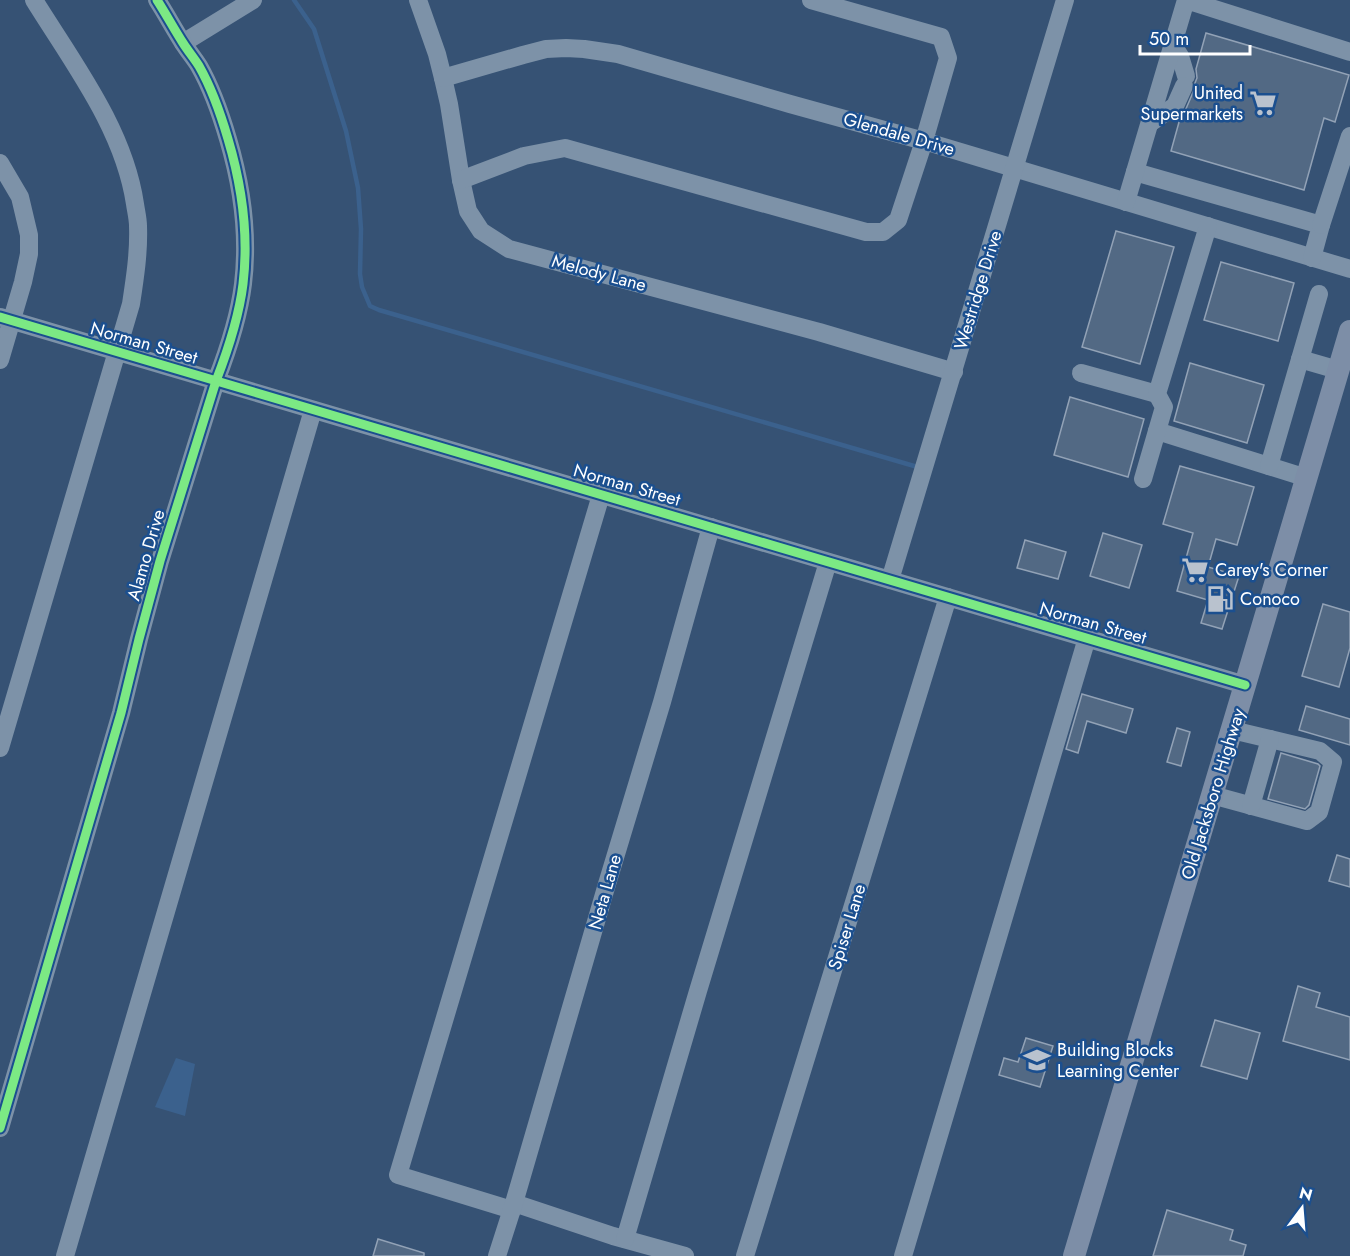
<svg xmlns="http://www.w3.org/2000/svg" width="1350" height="1256" viewBox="0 0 1350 1256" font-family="Jost,sans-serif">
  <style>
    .water { fill: #3b618d }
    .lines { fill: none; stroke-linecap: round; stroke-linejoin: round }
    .stream { stroke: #3b618d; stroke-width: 4.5 }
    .building { fill: #526984; stroke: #92a2b6; stroke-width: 1.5 }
    .minor { stroke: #7d92a8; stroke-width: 18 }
    .major { stroke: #7d8ea7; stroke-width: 22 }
    .cycleway-casing { stroke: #1b4f8f; stroke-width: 13 }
    .cycleway { stroke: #7ce984; stroke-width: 9 }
    .labels { text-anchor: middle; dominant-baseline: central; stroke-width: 5; stroke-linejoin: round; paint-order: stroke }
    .poi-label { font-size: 18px; fill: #fff; stroke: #1b4f8f; text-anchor: start }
    .street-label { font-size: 18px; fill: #fff; stroke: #1b4f8f }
  </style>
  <rect width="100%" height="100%" fill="#365274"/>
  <polygon class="water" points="176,1058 195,1064 185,1116 155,1107"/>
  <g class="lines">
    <polyline class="stream" points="294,0 314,29 346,131 358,188 361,229 360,274 362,287 370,306 379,310 921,468"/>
  </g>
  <g class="building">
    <polygon points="1206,33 1349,75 1335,122 1324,118 1304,190 1171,151 1181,115 1185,111 1194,90 1195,83 1197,78 1196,69"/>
    <polygon points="1116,231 1174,247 1140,364 1082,347"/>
    <polygon points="1221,262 1294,283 1278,341 1204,320"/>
    <polygon points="1190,363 1264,385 1247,443 1174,421"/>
    <polygon points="1070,397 1144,419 1128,477 1054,455"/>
    <polygon points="1180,466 1254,487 1237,545 1216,539 1208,567 1239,576 1222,629 1201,623 1208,600 1177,591 1193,533 1163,524"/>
    <polygon points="1103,533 1142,545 1129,588 1090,576"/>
    <polygon points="1025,540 1066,552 1058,579 1017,568"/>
    <polygon points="1323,604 1350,612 1350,648 1339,687 1302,676"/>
    <polygon points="1082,694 1133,709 1126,733 1087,721 1078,753 1066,749"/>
    <polygon points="1306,706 1350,719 1350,745 1299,730"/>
    <polygon points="1177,728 1190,732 1181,766 1167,762"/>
    <polygon points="1281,753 1318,764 1320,766 1309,805 1305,809 1268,799"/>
    <polygon points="1337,855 1350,859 1350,887 1329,881"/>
    <polygon points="1298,986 1320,993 1316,1007 1350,1017 1350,1060 1283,1041"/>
    <polygon points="1215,1020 1260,1033 1247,1079 1201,1066"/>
    <polygon points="1026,1038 1053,1046 1040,1087 999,1075 1004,1058 1018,1062"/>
    <polygon points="1167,1210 1233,1230 1230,1240 1246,1245 1243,1256 1153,1256"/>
    <polygon points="378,1239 424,1253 424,1256 373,1256"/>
  </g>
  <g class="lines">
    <g class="minor">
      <polyline points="418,0 437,54 443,78 449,104 461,180 468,211 481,231 509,249 819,332 954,372"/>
      <polyline points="183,43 253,0"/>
      <polyline points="1173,45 1180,56 1186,76"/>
      <polyline points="443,78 523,55 546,49 566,48 584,49 618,54 790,104 924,141 1350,269"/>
      <polyline points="1150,123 1175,106 1184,86"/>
      <polyline points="0,163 20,197 29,235 29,254 23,282 0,360"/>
      <polyline points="1135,172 1321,225 1312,258"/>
      <polyline points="461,180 524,156 565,148 866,232 883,232 898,220 924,141 948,58 941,37 811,0"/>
      <polyline points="1126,202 1186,0 1350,52"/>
      <polyline points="1321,225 1350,136"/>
      <polyline points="0,317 1245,685"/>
      <polyline points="1300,359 1338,370"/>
      <polyline points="1081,373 1157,394"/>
      <polyline points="1157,431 1307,478"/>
      <polyline points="1269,466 1319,294"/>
      <polyline points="1143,479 1164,407 1157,394 1208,226"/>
      <polyline points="890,580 1065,0"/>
      <path d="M0,748L131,304C135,278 139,252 138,226C138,219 136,211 135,204C124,129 73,63 34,0"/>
      <polyline points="1212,795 1307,821 1319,812 1333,762 1320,751 1232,730"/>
      <polyline points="1251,806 1270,739"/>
      <path d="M0,1128L121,713L139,639L160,561L216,381C228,350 239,317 243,284C249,234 242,186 228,139C221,115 211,87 199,66C194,58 188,51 183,43C174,29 166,14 157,0"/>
      <polyline points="514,1203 613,1236 685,1256"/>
      <polyline points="512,1210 398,1175 601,495"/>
      <polyline points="625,1239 698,991 828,562"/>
      <polyline points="65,1256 313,410"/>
      <polyline points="497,1256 514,1203 607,884 662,702 711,527"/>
      <polyline points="745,1256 948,597"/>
      <polyline points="903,1256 1087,638"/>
    </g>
    <polyline class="major" points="1074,1256 1245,685 1350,331"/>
    <defs>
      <g id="cycleway">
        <polyline points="0,317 1245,685"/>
        <path d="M0,1128L121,713L139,639L160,561L216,381C228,350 239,317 243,284C249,234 242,186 228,139C221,115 211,87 199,66C194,58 188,51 183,43C174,29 166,14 157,0"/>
      </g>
    </defs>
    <use href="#cycleway" class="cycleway-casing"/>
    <use href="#cycleway" class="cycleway"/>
  </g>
  <defs>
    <symbol id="supermarket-bare" viewBox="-9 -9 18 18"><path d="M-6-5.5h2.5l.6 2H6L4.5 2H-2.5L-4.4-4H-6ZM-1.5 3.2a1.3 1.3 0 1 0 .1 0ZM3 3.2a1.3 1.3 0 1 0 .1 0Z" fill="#b9c2ce" stroke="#1b4f8f" stroke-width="2.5" paint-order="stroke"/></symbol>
    <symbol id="fuel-bare" viewBox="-9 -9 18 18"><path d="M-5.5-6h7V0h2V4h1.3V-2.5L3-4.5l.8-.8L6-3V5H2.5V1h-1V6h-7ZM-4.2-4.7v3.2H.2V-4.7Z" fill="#b9c2ce" stroke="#1b4f8f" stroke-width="2.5" paint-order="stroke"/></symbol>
    <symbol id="school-bare" viewBox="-9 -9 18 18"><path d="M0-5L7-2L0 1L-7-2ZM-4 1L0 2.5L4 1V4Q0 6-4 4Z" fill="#b9c2ce" stroke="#1b4f8f" stroke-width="2.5" paint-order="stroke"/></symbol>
  </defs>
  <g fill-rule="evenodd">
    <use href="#supermarket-bare" x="1244" y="84" width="38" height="38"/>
    <use href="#supermarket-bare" x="1176" y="551" width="38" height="38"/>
    <use href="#fuel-bare" x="1201" y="580" width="38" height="38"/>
    <use href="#school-bare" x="1018" y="1041" width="38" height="38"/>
  </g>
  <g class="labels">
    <g class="poi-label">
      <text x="1243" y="93" text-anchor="end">United<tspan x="1243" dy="21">Supermarkets</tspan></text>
      <text x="1215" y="570">Carey's Corner</text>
      <text x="1240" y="599">Conoco</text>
      <text x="1057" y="1050">Building Blocks<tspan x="1057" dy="21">Learning Center</tspan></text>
    </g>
    <g class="street-label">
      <text transform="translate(899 134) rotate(16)">Glendale Drive</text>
      <text transform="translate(599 273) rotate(15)">Melody Lane</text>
      <text transform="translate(978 290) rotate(-73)">Westridge Drive</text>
      <text transform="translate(144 343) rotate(16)">Norman Street</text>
      <text transform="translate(627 485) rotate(16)">Norman Street</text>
      <text transform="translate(146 555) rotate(-74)">Alamo Drive</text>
      <text transform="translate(1093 623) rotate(16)">Norman Street</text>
      <text transform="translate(1213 794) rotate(-73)">Old Jacksboro Highway</text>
      <text transform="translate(605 892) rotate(-74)">Neta Lane</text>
      <text transform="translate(847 927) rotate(-73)">Spiser Lane</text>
    </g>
  </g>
  <g transform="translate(1302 1208) rotate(16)" stroke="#1b4f8f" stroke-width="4.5" paint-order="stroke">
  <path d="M0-4.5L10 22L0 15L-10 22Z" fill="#ffffff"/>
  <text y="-9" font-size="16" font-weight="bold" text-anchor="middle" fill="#ffffff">N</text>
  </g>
  <path d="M1140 45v9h110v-9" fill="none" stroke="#ffffff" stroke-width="3"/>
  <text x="1149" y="45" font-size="18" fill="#ffffff" stroke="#1b4f8f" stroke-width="4.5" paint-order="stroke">50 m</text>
</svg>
